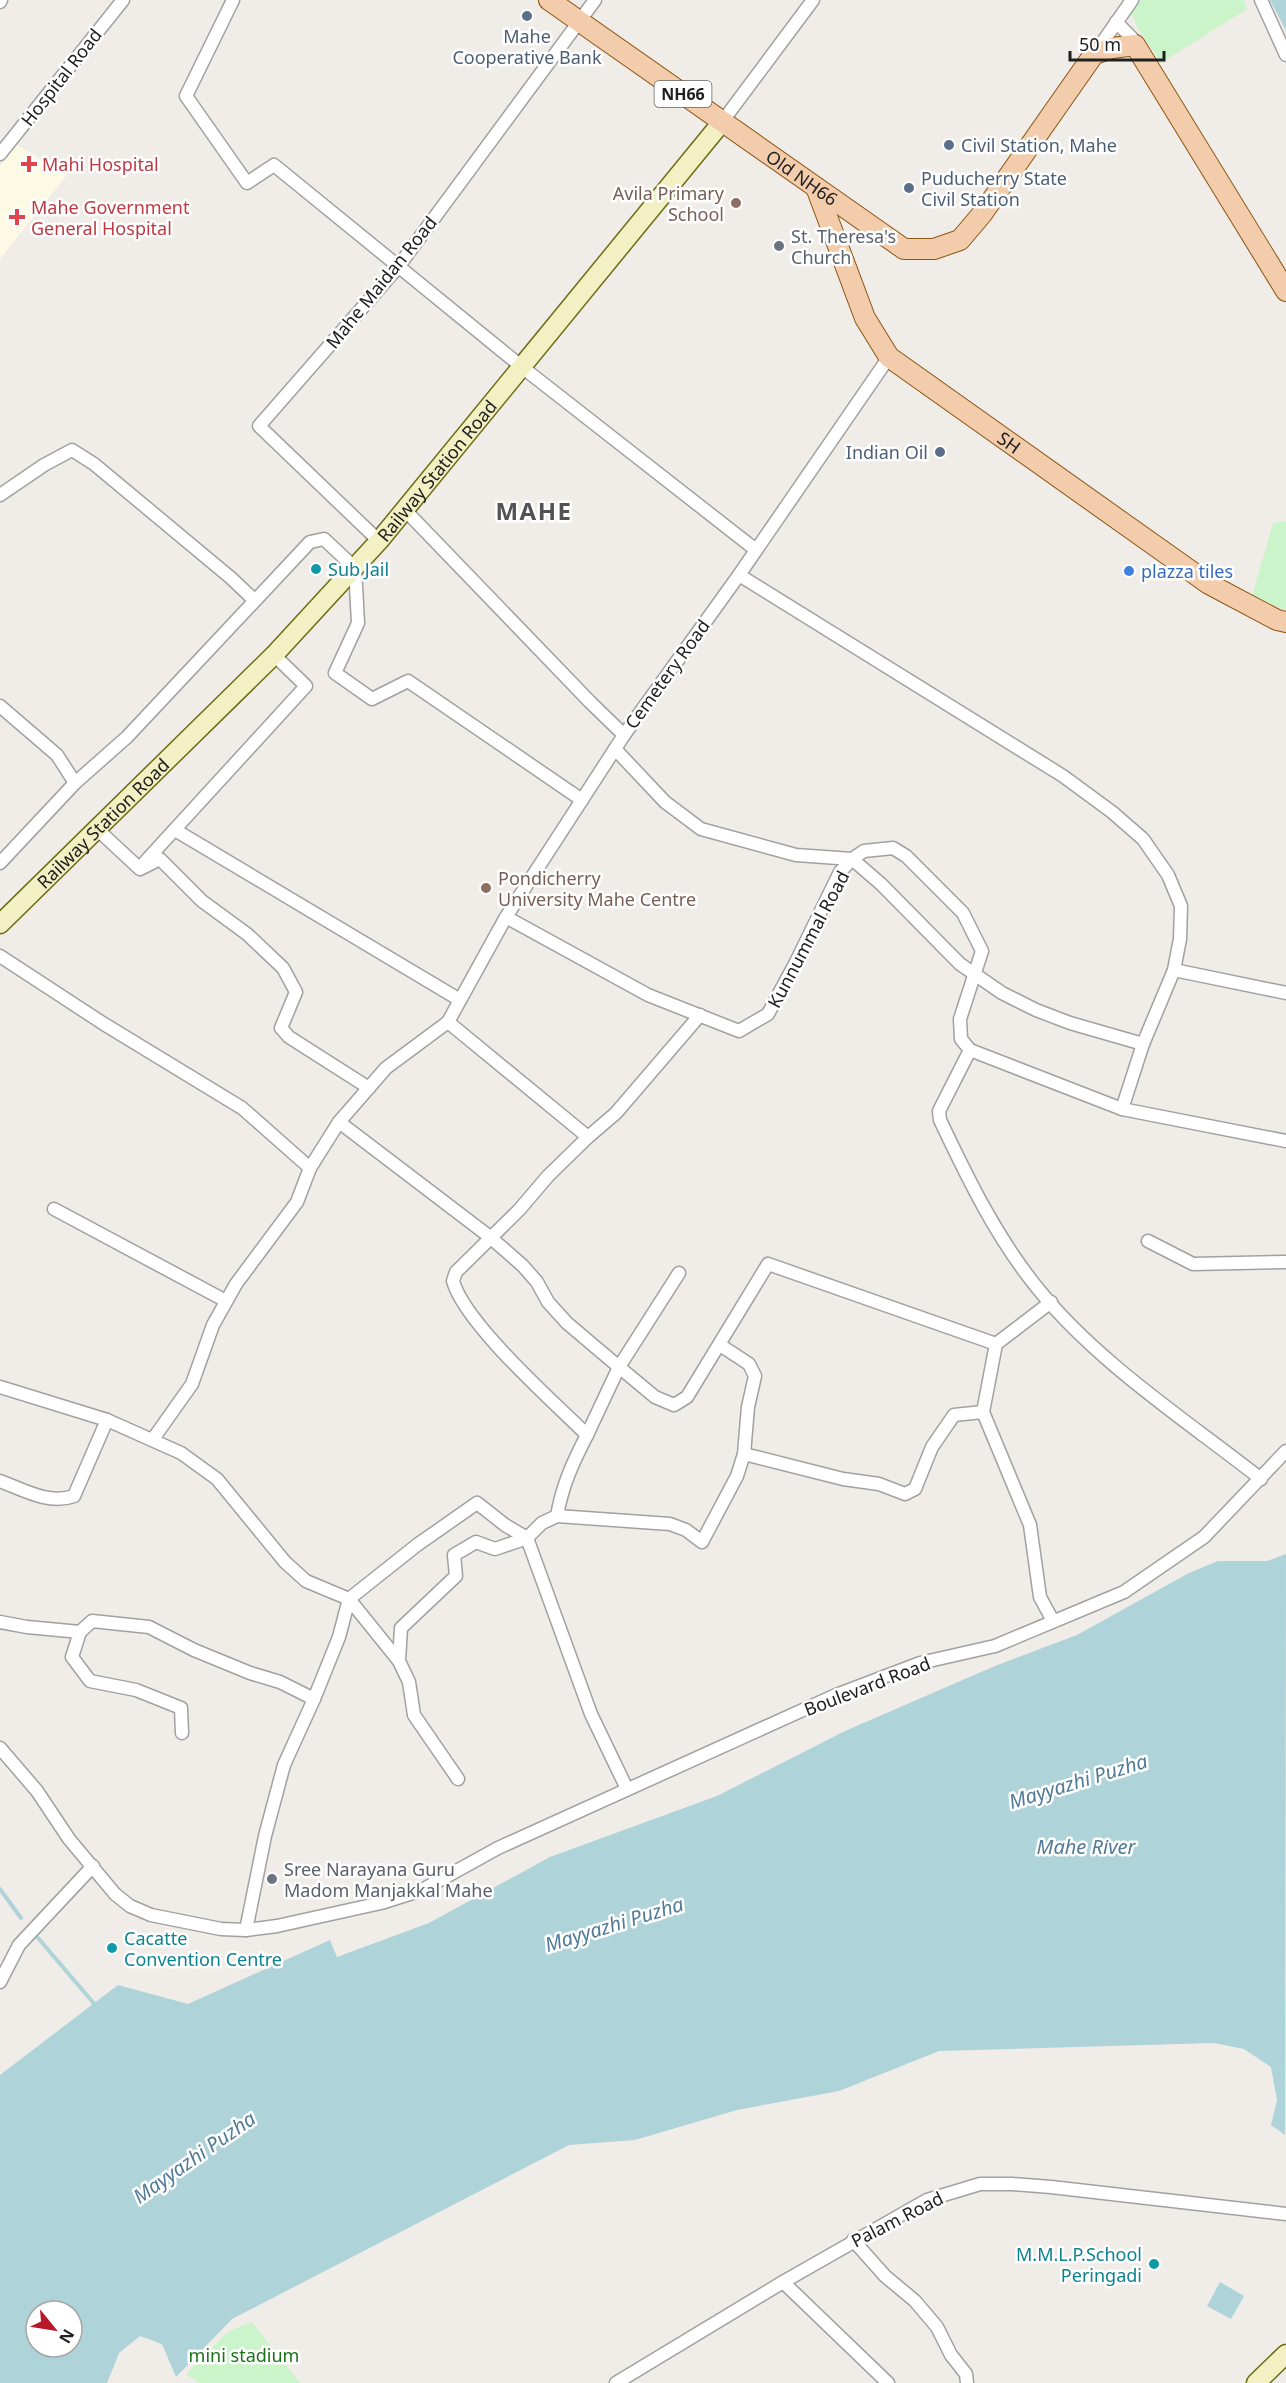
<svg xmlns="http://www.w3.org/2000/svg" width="1286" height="2383" viewBox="0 0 1286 2383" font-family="'Noto Sans',sans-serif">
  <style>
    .education { fill: #fcf9e5 }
    .park { fill: #ccf4cb }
    .water { fill: #aed3d8; fill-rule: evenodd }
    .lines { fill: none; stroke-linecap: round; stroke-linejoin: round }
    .stream { stroke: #aed3d8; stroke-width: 4 }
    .street-casing { stroke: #a1a1a1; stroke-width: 15 }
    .secondary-casing { stroke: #6c6c12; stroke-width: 21 }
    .primary-casing { stroke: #8b5612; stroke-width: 22 }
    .street { stroke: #fff; stroke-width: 12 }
    .secondary { stroke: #f3f0c3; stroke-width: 18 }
    .primary { stroke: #f2ccab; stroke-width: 20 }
    .service-dot { fill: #5c6f8a; stroke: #fff; stroke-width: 2 }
    .health-dot { fill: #e0444e; stroke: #fff; stroke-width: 2 }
    .education-dot { fill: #8d6e63; stroke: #fff; stroke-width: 2 }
    .worship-dot { fill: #6b7280; stroke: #fff; stroke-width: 2 }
    .culture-dot { fill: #0f9aa8; stroke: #fff; stroke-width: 2 }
    .shop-dot { fill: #3f7fe0; stroke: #fff; stroke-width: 2 }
    .labels { text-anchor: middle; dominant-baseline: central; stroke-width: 5; stroke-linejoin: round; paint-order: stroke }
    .shield { fill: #fff; stroke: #636363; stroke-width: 1.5 }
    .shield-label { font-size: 16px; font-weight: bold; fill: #202020 }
    .service-label { font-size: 18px; fill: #4e5e75; stroke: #fff; text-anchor: start }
    .street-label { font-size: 18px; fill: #202020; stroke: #fff }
    .health-label { font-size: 18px; fill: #be3a42; stroke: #fff; text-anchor: start }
    .education-label { font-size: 18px; fill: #785e54; stroke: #fff; text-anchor: end }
    .worship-label { font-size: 18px; fill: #5b616d; stroke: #fff; text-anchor: start }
    .culture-label { font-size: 18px; fill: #0d838f; stroke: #fff; text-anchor: start }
    .shop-label { font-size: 18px; fill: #366cbe; stroke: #fff; text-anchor: start }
    .park-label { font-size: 18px; fill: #1b7319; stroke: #fff }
    .water-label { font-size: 20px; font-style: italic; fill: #507a96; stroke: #fff }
    .district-label { font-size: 24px; font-weight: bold; letter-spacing: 1.5px; fill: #535353; stroke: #fff }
  </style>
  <rect width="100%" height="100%" fill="#f0ece8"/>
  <polygon class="education" points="16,144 67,175 0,259 0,166"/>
  <g class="park">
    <polygon points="1140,0 1244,0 1247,9 1161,63 1139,30 1131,13"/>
    <polygon points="1286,521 1286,610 1252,596 1273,523"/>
    <polygon points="252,2322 300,2383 199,2383 186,2374 229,2331"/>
  </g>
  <g class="water">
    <polygon points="1270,0 1286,0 1286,31"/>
    <path d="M1286,1554L1285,2135L1271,2125L1277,2100L1271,2067L1244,2049L1214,2043L939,2051L839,2091L737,2110L635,2140L569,2145L232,2319L176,2377L162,2344L140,2336L119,2353L107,2383H0V2075L118,1985L188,2004L330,1940L337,1957L429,1923L550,1857L717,1796L845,1731L995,1666L1077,1635L1189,1573L1218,1561H1267ZM36,2311H72V2347H36Z"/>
    <polygon points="1220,2282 1244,2296 1231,2319 1207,2306"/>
  </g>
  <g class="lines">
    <g class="stream">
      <polyline points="0,1889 21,1918"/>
      <polyline points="38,1938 97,2007"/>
    </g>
    <defs>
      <g id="street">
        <polyline points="233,0 186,96 247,183 274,165 522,367 756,550"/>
        <polyline points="1261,0 1286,55"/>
        <polyline points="0,2 1,0"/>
        <polyline points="1116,22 1132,38 1135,45"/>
        <polyline points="1095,53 1132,0"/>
        <polyline points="722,122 813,0"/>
        <polyline points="0,154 123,0"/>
        <polyline points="0,495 44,465 72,450 94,464 231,578 254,600"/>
        <polyline points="406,511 590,702 624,735 739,575 889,357"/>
        <polyline points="379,541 259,426 398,267 595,0"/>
        <polyline points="739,575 1063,776 1112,812 1143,839 1168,875 1181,906 1180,939 1174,970 1143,1044 1122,1109"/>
        <polyline points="0,706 57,755 75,783"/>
        <polyline points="615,749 665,802 701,829 796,855 852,859 881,884 960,964 1002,993 1036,1010 1070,1023 1143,1044"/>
        <polyline points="97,829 140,869 160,859 202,901 247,934 283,968 296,992 281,1028 289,1037 369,1088"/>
        <polyline points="175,830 460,1000"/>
        <polyline points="0,863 75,783 127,737 310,542 324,539 355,568 358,623 335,673 372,699 408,681 582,800"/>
        <polyline points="144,863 306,686 274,655"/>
        <polyline points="506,917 648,995 739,1031 768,1014 796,962 840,872 852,859 864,851 893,848 906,856 963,913 982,951 960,1019 961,1039 970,1050"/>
        <polyline points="0,956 104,1024 242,1108 310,1168"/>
        <polyline points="1174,970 1286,993"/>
        <polyline points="339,1122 386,1068 448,1022"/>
        <polyline points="588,1137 616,1113 700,1015"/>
        <polyline points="54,1209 226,1301"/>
        <polyline points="1148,1241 1193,1264 1286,1262"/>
        <polyline points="1051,1302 996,1344 983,1412 1030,1525 1040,1597 1053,1621"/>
        <polyline points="0,1387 107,1420 181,1453 217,1479 285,1562 306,1581 349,1599 399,1661"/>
        <polyline points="587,1435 619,1367 655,1397 674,1405 687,1397 768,1264 996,1344"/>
        <polyline points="153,1439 192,1384 213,1325 236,1284 297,1202 310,1168 339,1122 490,1237 523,1266 537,1282 548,1302 567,1323 619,1367 679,1273"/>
        <polyline points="744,1454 843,1479 879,1484 905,1494 915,1489 932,1447 954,1415 983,1412"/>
        <path d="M1261,1479C1187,1421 1097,1362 1039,1290C997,1239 968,1179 940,1120L939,1111L970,1050L1122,1109L1286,1141"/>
        <path d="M0,1481C24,1490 49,1505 74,1496L107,1420"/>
        <path d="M557,1516C562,1486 573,1462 587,1435C553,1401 465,1324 453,1281L456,1272L519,1210L548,1176L588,1137L448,1022L506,917L624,735"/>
        <polyline points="0,1622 27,1627 80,1632 72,1657 90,1681 136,1690 181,1708 182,1733"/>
        <polyline points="80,1632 92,1621 149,1627 194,1650 250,1673 280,1682 314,1699 284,1765 265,1836 246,1930"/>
        <polyline points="314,1699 339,1637 349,1599 417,1545 477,1503 505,1525 527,1538 591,1714 627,1789"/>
        <polyline points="0,1748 37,1791 69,1839 115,1894 130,1906 151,1915 221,1929 246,1930 277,1926 381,1903 422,1890 498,1848 836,1695 920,1663 995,1646 1124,1592 1204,1537 1286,1451"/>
        <polyline points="458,1779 414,1715 409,1682 399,1661 401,1628 456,1576 454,1555 476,1542 495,1549 527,1538 542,1523 557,1516 670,1524 686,1530 702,1542 737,1476 744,1454 748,1407 755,1376 749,1364 720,1345"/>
        <polyline points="0,1982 19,1945 93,1866"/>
        <polyline points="853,2240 885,2276 915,2301 937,2327 951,2355 966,2374 967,2383"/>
        <polyline points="783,2282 888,2383"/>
        <polyline points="616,2383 783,2282 927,2200 980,2184 1012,2184 1051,2187 1286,2214"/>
      </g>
      <g id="secondary">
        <path id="s1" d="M0,924L274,655L379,541L722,122"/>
        <polyline points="1256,2383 1286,2354"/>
      </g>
      <g id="primary">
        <path id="s2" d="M549,0L904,249H934L960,240L982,214L1094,54L1112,48L1135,45L1286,291"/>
        <path id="s3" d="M817,190L865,318L889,357L1209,584L1277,620L1286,622"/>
      </g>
    </defs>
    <use href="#street" class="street-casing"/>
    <use href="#secondary" class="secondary-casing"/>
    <use href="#primary" class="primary-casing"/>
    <use href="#street" class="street"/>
    <use href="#secondary" class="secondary"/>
    <use href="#primary" class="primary"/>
  </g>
  <g class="service-dot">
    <circle cx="527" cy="16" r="6"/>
    <circle cx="949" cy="145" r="6"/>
    <circle cx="909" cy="188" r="6"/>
    <circle cx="940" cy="452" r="6"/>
  </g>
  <g class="health-dot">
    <path d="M26 155h6v6h6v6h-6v6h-6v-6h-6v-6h6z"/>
    <path d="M14 208h6v6h6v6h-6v6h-6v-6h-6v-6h6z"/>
  </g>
  <g class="education-dot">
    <circle cx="736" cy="203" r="6"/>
    <circle cx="486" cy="888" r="6"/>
  </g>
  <g class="worship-dot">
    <circle cx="779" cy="246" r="6"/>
    <circle cx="272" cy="1879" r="6"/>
  </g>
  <g class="culture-dot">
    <circle cx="316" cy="569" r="6"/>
    <circle cx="112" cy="1948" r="6"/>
    <circle cx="1154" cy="2264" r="6"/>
  </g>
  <circle class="shop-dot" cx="1129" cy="571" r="6"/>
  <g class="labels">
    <rect class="shield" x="654.5" y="81" width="57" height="26" rx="4.5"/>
    <g class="shield-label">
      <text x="683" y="94">NH66</text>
    </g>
    <g class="service-label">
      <text x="527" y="36" text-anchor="middle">Mahe<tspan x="527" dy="21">Cooperative Bank</tspan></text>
      <text x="961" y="145">Civil Station, Mahe</text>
      <text x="921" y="178">Puducherry State<tspan x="921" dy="21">Civil Station</tspan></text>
      <text x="928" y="452" text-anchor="end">Indian Oil</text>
    </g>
    <g class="street-label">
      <text transform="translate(61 77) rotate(-52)">Hospital Road</text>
      <text stroke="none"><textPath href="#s2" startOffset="309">Old NH66</textPath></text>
      <text transform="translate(381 282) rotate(-51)">Mahe Maidan Road</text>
      <text stroke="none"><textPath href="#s3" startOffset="330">SH</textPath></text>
      <text stroke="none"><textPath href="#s1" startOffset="630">Railway Station Road</textPath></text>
      <text transform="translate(667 674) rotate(-54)">Cemetery Road</text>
      <text stroke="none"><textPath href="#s1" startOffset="144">Railway Station Road</textPath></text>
      <text transform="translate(808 939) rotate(-62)">Kunnummal Road</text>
      <text transform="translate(867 1686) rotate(-21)">Boulevard Road</text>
      <text transform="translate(897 2219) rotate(-27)">Palam Road</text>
    </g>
    <g class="health-label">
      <text x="42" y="164">Mahi Hospital</text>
      <text x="31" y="207">Mahe Government<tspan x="31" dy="21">General Hospital</tspan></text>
    </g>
    <g class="education-label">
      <text x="724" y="193">Avila Primary<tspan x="724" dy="21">School</tspan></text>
      <text x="498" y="878" text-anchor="start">Pondicherry<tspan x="498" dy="21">University Mahe Centre</tspan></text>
    </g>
    <g class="worship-label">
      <text x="791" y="236">St. Theresa's<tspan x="791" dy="21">Church</tspan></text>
      <text x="284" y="1869">Sree Narayana Guru<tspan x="284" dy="21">Madom Manjakkal Mahe</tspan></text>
    </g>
    <g class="culture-label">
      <text x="328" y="569">Sub Jail</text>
      <text x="124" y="1938">Cacatte<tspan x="124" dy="21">Convention Centre</tspan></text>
      <text x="1142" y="2254" text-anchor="end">M.M.L.P.School<tspan x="1142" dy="21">Peringadi</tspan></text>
    </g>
    <g class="shop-label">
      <text x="1141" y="571">plazza tiles</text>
    </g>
    <g class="park-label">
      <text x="244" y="2355">mini stadium</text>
    </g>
    <g class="water-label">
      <text transform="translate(1078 1781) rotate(-17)">Mayyazhi Puzha</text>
      <text x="1086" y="1846">Mahe River</text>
      <text transform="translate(614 1924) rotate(-17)">Mayyazhi Puzha</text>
      <text transform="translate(194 2157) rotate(-35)">Mayyazhi Puzha</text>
    </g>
    <g class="district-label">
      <text x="534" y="510">MAHE</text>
    </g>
  </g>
  <g transform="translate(54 2329) rotate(120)"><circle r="28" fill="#ffffff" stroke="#a6a6a6" stroke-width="1.5"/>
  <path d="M0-4.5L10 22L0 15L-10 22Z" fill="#b91828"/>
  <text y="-9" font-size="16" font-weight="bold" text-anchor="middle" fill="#202020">N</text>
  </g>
  <path d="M1070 51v9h94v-9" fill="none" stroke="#202020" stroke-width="3"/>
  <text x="1079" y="51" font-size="18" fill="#202020" stroke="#ffffff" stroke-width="4.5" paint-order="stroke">50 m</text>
</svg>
